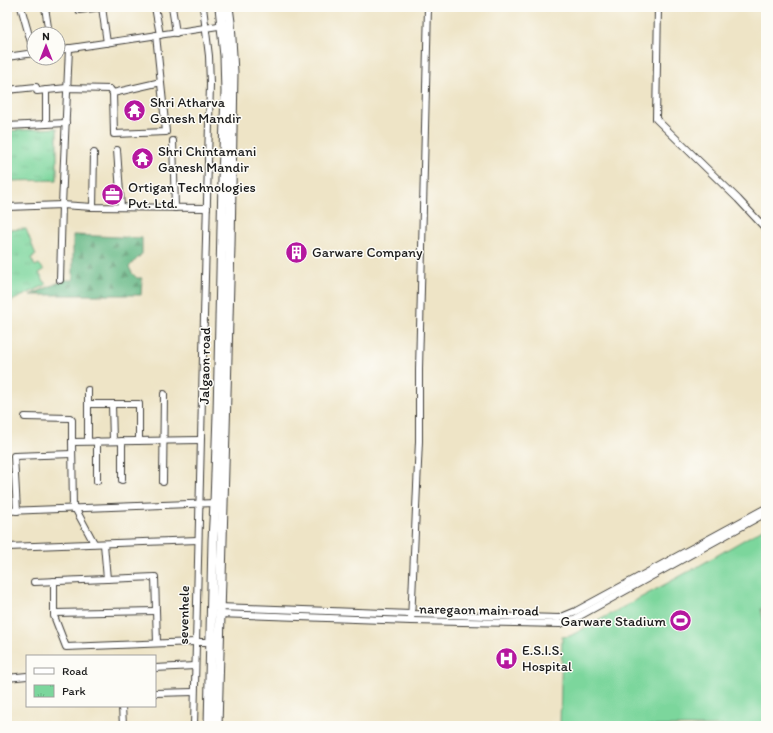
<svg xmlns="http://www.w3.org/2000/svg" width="773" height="733" viewBox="0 0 773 733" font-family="Itim,sans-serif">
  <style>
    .forest { fill: url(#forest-firs); stroke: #406a50 }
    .park { fill: url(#park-tufts); stroke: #4c795c }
    .pitch { fill: #7bd69c; stroke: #4c795c }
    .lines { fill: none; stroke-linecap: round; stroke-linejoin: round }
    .minor-casing { stroke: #3c3a36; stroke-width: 8 }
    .highway-casing { stroke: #3c3a36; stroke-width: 11 }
    .minor { stroke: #fff; stroke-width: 6 }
    .highway { stroke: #fff; stroke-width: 9 }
    .labels { text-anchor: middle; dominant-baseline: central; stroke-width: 3; stroke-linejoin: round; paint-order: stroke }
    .poi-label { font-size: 14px; fill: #1c1c1c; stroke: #fdfcf7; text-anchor: start }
    .street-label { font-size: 14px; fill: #1c1c1c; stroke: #fdfcf7 }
  </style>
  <defs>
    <pattern id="forest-firs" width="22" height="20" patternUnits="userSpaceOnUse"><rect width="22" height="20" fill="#64b784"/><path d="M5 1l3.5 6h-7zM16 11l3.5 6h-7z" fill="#52946b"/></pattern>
    <pattern id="park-tufts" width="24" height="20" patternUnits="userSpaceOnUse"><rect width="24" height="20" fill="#7bd69c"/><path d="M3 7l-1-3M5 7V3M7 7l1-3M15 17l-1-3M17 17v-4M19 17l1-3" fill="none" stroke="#6ab786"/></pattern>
  </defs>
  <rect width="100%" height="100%" fill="#fdfcf7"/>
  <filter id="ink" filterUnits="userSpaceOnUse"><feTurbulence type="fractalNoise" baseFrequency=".025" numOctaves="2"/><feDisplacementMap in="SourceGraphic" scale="8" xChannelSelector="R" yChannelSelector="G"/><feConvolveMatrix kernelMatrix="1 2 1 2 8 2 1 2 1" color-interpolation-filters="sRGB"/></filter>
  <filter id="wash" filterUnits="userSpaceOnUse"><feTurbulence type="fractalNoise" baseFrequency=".012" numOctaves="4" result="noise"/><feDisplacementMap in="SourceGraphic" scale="16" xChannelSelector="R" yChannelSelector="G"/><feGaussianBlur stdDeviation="0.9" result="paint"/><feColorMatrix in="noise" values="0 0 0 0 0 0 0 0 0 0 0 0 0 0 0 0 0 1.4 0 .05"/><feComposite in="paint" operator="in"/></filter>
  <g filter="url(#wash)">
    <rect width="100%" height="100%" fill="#eee4c6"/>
    <polygon class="forest" points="73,235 142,238 142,254 129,267 132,273 137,278 142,278 141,295 30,295 60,282 61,280 73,280"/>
    <g class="park">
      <polygon points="57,128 57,180 7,181 7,131"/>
      <polygon points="26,229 36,255 31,258 35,266 39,264 44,270 39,273 46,285 7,303 7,230"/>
    </g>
    <polygon class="pitch" points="766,527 766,607 761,609 766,633 766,726 560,726 562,637 570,636 697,567"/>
  </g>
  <g filter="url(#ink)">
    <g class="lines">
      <defs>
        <g id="minor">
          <polyline points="21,7 34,53"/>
          <polyline points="45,7 49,34"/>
          <polyline points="155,7 160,35"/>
          <polyline points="172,7 176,33"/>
          <polyline points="658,7 656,119 738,199 766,229"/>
          <polyline points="79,10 102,7 107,43"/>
          <polyline points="156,35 166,132 114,134 113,93 161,82"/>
          <polyline points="58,50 225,25"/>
          <polyline points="7,57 34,53"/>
          <polyline points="7,90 36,87 37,91 67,88 110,89 113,93"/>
          <polyline points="46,124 46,90"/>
          <polyline points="7,126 66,123"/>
          <polyline points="173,141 175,208"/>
          <polyline points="117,150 121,207"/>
          <polyline points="7,207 62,205 93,207 207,208"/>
          <polyline points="93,207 94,153"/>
          <polyline points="60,280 62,205 69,48"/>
          <polyline points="88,390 88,441"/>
          <polyline points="88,404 139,404 139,441"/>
          <polyline points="112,404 113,441"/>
          <polyline points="25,417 70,418 72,420 72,442"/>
          <polyline points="122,441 122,480"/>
          <polyline points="97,481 97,441"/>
          <polyline points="163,482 164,394"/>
          <polyline points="75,508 94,543"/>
          <polyline points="73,509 72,442 200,440"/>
          <polyline points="7,511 215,503"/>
          <polyline points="17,511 14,456 72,454"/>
          <polyline points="104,544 107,579"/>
          <polyline points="7,547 198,540"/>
          <polyline points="54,581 54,616 66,647 195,642 211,642"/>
          <polyline points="34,582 155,577 157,643"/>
          <polyline points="218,607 411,614 559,618 576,611 766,508"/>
          <polyline points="54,613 156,611"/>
          <polyline points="218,614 411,621 560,624 576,618 766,513"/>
          <polyline points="411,621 419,441 419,369 428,7"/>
          <polyline points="155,668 195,666"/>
          <polyline points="7,678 27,676"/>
          <polyline points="155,693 194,692"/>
          <polyline points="122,706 123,726"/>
          <path d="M194,726C198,512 205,298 210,84L209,56L203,7"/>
        </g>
        <g id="highway">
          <polyline points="209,726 213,540 215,503 218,414 223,179 226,92 225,56 220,7"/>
          <polyline points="217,726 230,245 233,72 230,22 228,7"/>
        </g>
      </defs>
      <use href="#minor" class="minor-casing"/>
      <use href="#highway" class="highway-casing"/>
      <use href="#minor" class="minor"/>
      <use href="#highway" class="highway"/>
    </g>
  </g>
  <defs>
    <symbol id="temple-disc" viewBox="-11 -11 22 22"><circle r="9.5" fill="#b5179e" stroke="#fdfcf7"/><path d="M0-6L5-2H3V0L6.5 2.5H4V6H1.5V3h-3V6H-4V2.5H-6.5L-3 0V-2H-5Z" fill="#fff"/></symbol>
    <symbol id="office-disc" viewBox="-11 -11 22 22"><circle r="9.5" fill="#b5179e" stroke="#fdfcf7"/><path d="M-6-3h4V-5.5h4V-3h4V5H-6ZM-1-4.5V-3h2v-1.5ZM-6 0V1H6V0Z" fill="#fff"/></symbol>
    <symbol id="building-disc" viewBox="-11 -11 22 22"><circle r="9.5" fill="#b5179e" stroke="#fdfcf7"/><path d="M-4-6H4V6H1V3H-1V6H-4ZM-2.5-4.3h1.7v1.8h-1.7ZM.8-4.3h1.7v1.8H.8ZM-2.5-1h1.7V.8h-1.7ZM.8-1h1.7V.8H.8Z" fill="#fff"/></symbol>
    <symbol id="stadium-disc" viewBox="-11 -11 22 22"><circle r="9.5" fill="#b5179e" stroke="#fdfcf7"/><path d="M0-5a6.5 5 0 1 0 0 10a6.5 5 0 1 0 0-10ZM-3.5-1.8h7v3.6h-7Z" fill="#fff"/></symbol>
    <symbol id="hospital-disc" viewBox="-11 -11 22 22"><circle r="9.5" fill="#b5179e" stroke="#fdfcf7"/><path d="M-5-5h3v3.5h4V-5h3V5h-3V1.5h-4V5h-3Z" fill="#fff"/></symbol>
  </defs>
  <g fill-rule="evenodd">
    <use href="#temple-disc" x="122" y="98" width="25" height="25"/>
    <use href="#temple-disc" x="130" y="146" width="25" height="25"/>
    <use href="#office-disc" x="100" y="182" width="25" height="25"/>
    <use href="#building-disc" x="284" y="240" width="25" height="25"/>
    <use href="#stadium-disc" x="668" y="608" width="25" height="25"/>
    <use href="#hospital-disc" x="494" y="646" width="25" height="25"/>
  </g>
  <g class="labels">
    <g class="poi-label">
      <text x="150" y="102">Shri Atharva<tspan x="150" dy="16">Ganesh Mandir</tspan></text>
      <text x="158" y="151">Shri Chintamani<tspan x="158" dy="16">Ganesh Mandir</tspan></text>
      <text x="128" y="187">Ortigan Technologies<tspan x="128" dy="16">Pvt. Ltd.</tspan></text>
      <text x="312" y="252">Garware Company</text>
      <text x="666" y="621" text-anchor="end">Garware Stadium</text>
      <text x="522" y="650">E.S.I.S.<tspan x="522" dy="16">Hospital</tspan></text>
    </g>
    <g class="street-label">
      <text transform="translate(205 366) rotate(-89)">Jalgaon road</text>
      <text transform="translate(479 610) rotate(1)">naregaon main road</text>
      <text transform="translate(184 615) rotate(-89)">sevenhele</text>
    </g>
  </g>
  <rect width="773" height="733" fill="none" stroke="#fdfcf7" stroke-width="24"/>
  <rect x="26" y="655" width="130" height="52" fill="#fdfcf7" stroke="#a3a29f"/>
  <rect x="34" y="668" width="20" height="6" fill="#ffffff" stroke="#a3a29f"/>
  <text x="62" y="675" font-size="12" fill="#1c1c1c">Road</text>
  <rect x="34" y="685" width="20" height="12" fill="url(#park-tufts)" stroke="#a3a29f"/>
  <text x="62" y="695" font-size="12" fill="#1c1c1c">Park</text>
  <g transform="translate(46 46)"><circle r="19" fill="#fdfcf7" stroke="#a3a29f"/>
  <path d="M0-3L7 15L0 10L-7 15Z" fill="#b5179e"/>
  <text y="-6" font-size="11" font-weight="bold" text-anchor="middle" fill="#1c1c1c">N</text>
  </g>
</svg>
